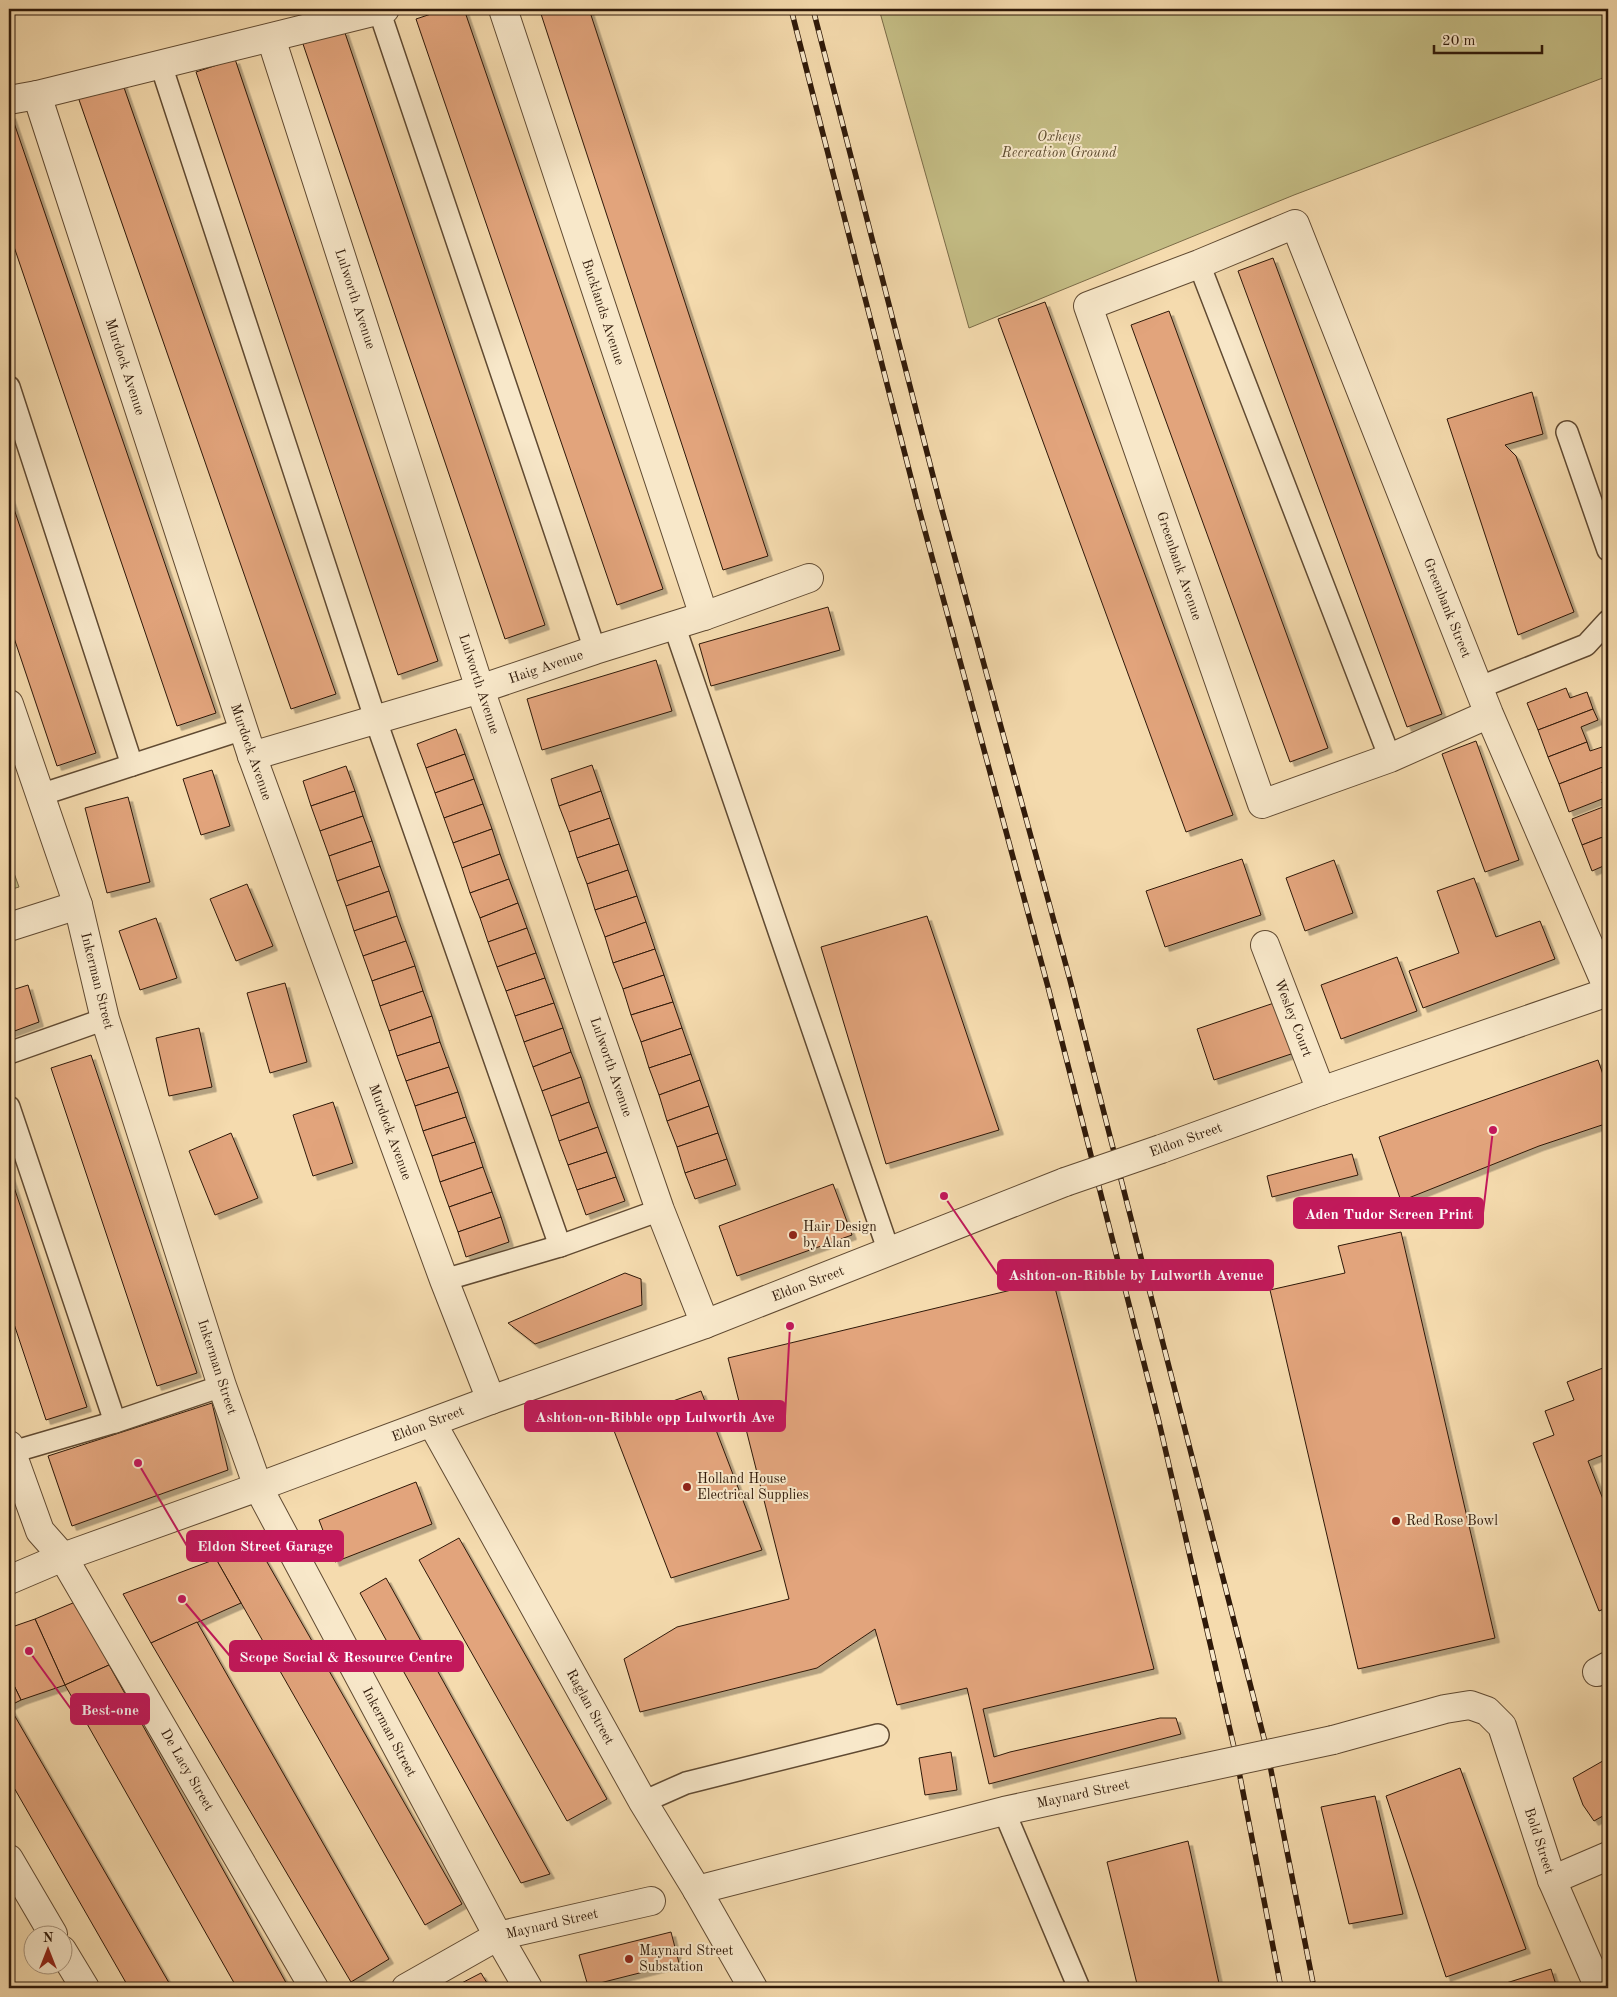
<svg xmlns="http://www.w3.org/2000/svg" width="1617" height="1997" viewBox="0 0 1617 1997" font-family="'Old Standard TT',serif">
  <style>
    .green { fill: #c4bd85; stroke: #7a6b47 }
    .building { fill: #e2a47b; stroke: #2f1909; filter: url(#shadow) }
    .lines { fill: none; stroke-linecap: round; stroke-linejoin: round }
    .service-casing { stroke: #604a32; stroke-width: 24 }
    .minor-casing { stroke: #604a32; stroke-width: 30 }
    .service { stroke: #f8e8ca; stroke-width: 21 }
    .minor { stroke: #f8e8ca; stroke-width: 28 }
    .rail-casing { stroke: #2f1909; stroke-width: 5.5 }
    .rail { stroke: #f8e8ca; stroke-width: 4; stroke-dasharray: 11; stroke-linecap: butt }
    .minor-bridge-casing { stroke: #604a32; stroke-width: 30; stroke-linecap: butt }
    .minor-bridge { stroke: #f8e8ca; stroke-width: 28 }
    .poi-dot { fill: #8f2418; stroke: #f8e8ca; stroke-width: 2 }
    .labels { text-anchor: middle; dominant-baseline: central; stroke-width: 4; stroke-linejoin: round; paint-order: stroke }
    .park-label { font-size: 14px; font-style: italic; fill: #5c4a2e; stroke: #f8e8ca }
    .street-label { font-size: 14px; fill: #2f1909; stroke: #f8e8ca }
    .poi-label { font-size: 14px; fill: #2f1909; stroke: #f8e8ca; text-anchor: start }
    .leader { fill: none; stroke: #c2185b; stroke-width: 2 }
    .callout-dot { fill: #c2185b; stroke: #f8e8ca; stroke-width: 2 }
    .callout { fill: #c2185b; stroke: #c2185b; stroke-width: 2 }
    .callout-label { font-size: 15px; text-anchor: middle; font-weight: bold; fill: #fff }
  </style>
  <defs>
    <filter id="shadow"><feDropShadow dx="4.5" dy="4.5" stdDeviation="0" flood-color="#0004"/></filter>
  </defs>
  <rect width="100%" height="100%" fill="#f5dbae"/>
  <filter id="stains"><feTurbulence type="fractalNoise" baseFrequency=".004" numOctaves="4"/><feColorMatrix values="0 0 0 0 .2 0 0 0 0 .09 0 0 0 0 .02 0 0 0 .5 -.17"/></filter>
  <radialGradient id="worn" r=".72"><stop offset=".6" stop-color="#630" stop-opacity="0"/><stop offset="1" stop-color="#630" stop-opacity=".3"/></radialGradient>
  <g class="green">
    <polygon points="879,9 1608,9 1608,76 1294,195 969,328"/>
    <polygon points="9,859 19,887 9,890"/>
  </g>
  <g class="building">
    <polygon points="446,9 464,9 663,589 617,605 416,19"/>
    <polygon points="557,9 589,9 768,556 723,570 541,14"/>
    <polygon points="344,30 545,625 505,639 303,44"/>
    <polygon points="235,59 438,661 398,675 196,72"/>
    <polygon points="121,79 336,694 291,709 77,94"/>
    <polygon points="11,114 216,713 177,726 9,232 9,115"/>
    <polygon points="1273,258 1442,714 1407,727 1238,271"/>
    <polygon points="1045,302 1233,815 1186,832 998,319"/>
    <polygon points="1169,311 1328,748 1290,762 1131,325"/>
    <polygon points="1532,392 1543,434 1505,445 1516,456 1574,612 1518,635 1447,419"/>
    <polygon points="9,494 96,753 57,766 9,623"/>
    <polygon points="828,607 840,650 711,686 699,644"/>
    <polygon points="656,660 672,711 542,750 527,699"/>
    <polygon points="1566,688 1570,698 1587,692 1593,709 1538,730 1527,703"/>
    <polygon points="1593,709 1598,720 1581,727 1587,742 1548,757 1538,730"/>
    <polygon points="456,729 465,754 426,768 417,744"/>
    <polygon points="1476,741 1519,860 1485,872 1442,754"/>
    <polygon points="1587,742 1590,751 1605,746 1608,755 1608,765 1559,784 1548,757"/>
    <polygon points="465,754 474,779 435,793 426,768"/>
    <polygon points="592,765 601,791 559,806 551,779"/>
    <polygon points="1608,765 1608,779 1602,782 1607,797 1569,812 1559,784"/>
    <polygon points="346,766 355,791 311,806 303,781"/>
    <polygon points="212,770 230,826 201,835 183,779"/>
    <polygon points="474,779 483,804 444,818 435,793"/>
    <polygon points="355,791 363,816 320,831 311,806"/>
    <polygon points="601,791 610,818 569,832 559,806"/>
    <polygon points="128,797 150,882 107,893 85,808"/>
    <polygon points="483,804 492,829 453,843 444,818"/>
    <polygon points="1608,805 1608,835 1582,845 1572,819"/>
    <polygon points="363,816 372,841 329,856 320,831"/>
    <polygon points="610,818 619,844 577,858 569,832"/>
    <polygon points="492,829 500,854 462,868 453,843"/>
    <polygon points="1608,835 1608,864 1592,871 1582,845"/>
    <polygon points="372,841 380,866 337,881 329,856"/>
    <polygon points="619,844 628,870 587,884 577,858"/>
    <polygon points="500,854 509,879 470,893 462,868"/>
    <polygon points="1242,859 1261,915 1165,947 1146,891"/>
    <polygon points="1334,860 1353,913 1305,931 1286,878"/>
    <polygon points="380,866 389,891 346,906 337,881"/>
    <polygon points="628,870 637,896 595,910 587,884"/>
    <polygon points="1474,878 1496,937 1540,921 1555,959 1423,1008 1409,971 1459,953 1437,891"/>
    <polygon points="509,879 518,903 480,918 470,893"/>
    <polygon points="247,884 273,946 236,961 210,899"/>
    <polygon points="389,891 397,916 354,931 346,906"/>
    <polygon points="637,896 646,922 605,937 595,910"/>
    <polygon points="518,903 527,928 488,942 480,918"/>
    <polygon points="1608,908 1608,921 1604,909"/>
    <polygon points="397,916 406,941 363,956 354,931"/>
    <polygon points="927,916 999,1130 886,1164 821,947"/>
    <polygon points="156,918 177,978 140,990 119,931"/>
    <polygon points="646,922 655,949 613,963 605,937"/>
    <polygon points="527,928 536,953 497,967 488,942"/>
    <polygon points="406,941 415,966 372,981 363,956"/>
    <polygon points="655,949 664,975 623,989 613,963"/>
    <polygon points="536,953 545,978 506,991 497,967"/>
    <polygon points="1397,957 1417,1011 1341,1039 1321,985"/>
    <polygon points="415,966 423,991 380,1006 372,981"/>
    <polygon points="664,975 673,1002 631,1015 623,989"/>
    <polygon points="545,978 554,1003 515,1016 506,991"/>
    <polygon points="285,983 307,1062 270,1073 247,993"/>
    <polygon points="28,985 39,1022 9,1033 9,991"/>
    <polygon points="423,991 432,1016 389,1031 380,1006"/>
    <polygon points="673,1002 682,1028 641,1042 631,1015"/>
    <polygon points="1277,1002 1294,1053 1214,1080 1197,1029"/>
    <polygon points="554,1003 563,1028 524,1042 515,1016"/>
    <polygon points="432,1016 440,1042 397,1056 389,1031"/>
    <polygon points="199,1028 212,1087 169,1096 156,1038"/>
    <polygon points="563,1028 571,1052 533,1067 524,1042"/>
    <polygon points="682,1028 691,1054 649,1068 641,1042"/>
    <polygon points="440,1042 449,1067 406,1081 397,1056"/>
    <polygon points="571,1052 581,1077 542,1091 533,1067"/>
    <polygon points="691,1054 700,1080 659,1095 649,1068"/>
    <polygon points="91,1055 197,1373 157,1386 51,1068"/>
    <polygon points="1598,1060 1608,1089 1608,1123 1539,1146 1401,1201 1379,1137"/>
    <polygon points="449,1067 458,1092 415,1106 406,1081"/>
    <polygon points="581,1077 589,1102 551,1116 542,1091"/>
    <polygon points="700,1080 709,1106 667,1121 659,1095"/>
    <polygon points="458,1092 466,1117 423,1131 415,1106"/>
    <polygon points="333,1102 353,1163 313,1176 293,1115"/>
    <polygon points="589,1102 598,1127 559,1141 551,1116"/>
    <polygon points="709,1106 718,1133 677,1147 667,1121"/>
    <polygon points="466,1117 475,1142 432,1156 423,1131"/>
    <polygon points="598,1127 607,1152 568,1165 559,1141"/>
    <polygon points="231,1133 258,1198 215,1215 189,1151"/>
    <polygon points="718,1133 727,1159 685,1173 677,1147"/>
    <polygon points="475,1142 483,1167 440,1182 432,1156"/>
    <polygon points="607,1152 616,1177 577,1190 568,1165"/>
    <polygon points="1352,1154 1358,1175 1272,1197 1267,1176"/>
    <polygon points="727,1159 736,1185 695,1199 685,1173"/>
    <polygon points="483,1167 492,1192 449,1207 440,1182"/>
    <polygon points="9,1172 87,1407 46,1420 9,1309"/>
    <polygon points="616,1177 625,1201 586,1215 577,1190"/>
    <polygon points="833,1184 852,1235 737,1276 719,1226"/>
    <polygon points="492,1192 501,1217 458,1232 449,1207"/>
    <polygon points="501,1217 509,1242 466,1257 458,1232"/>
    <polygon points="1401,1232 1495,1638 1358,1669 1270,1290 1345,1273 1338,1246"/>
    <polygon points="625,1273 641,1279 642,1305 535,1344 508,1323"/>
    <polygon points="1053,1280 1154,1669 983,1709 994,1757 1010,1752 1160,1718 1176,1718 1181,1734 989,1784 967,1688 897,1705 875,1629 817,1668 640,1712 624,1659 677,1627 789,1599 728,1358"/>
    <polygon points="1608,1366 1608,1453 1588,1461 1608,1512 1608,1607 1599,1611 1533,1443 1554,1435 1545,1411 1574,1400 1567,1382"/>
    <polygon points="701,1391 762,1550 671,1578 611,1423"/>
    <polygon points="212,1403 228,1470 72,1526 48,1456"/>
    <polygon points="416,1482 432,1524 335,1562 319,1520"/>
    <polygon points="459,1538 607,1799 567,1821 419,1560"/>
    <polygon points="255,1541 462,1904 425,1925 216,1559"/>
    <polygon points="216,1559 241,1603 151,1643 123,1594"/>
    <polygon points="386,1578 550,1874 521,1883 360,1593"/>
    <polygon points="80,1600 109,1665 65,1685 35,1619"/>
    <polygon points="35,1619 65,1685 21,1700 9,1675 9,1628"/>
    <polygon points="197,1622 389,1959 351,1982 151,1643"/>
    <polygon points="109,1665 289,1988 237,1988 65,1685"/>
    <polygon points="9,1675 21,1700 9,1706"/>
    <polygon points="9,1706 172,1988 129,1988 9,1779"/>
    <polygon points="951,1752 957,1790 925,1795 919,1758"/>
    <polygon points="1608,1758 1608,1813 1594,1821 1583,1805 1573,1778"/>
    <polygon points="1460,1768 1526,1949 1446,1977 1386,1796"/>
    <polygon points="1375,1796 1403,1914 1349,1924 1321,1807"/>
    <polygon points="1188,1841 1220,1988 1138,1988 1107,1862"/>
    <polygon points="671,1932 679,1963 588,1986 579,1955"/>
    <polygon points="1551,1969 1557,1988 1505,1988 1503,1984"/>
    <polygon points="481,1973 490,1988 452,1988"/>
  </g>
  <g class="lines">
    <defs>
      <g id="service">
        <polyline points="379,10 595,650"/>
        <polyline points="161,65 375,718 560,1246"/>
        <polyline points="1199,264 1390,758"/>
        <polyline points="9,387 132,765"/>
        <polyline points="1567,432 1608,550"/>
        <polyline points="674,625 889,1252"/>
        <polyline points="1478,688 1586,645 1608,621"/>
        <polyline points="40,795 243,729"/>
        <polyline points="9,1053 105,1019"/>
        <polyline points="9,1107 115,1422"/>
        <polyline points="444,1280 560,1246 660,1210"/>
        <polyline points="9,1453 115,1422 222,1386"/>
        <polyline points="643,1802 686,1783 878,1735"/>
        <polyline points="1004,1811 1079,1988"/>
      </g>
      <g id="minor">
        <polyline points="503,9 704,616"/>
        <polyline points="271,38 480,689 660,1210 705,1324"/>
        <polyline points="37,95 252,756 444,1280 491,1400"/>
        <polyline points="9,100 37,95 385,9"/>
        <polyline points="9,704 78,905 105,1019 222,1386 258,1487 498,1936 528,1988"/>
        <polyline points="1489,714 1390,758 1262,804 1088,306 1199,264 1295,224 1489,714 1608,989"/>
        <polyline points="252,756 480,689 595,650 704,616 809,578"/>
        <polyline points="9,927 78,905"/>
        <polyline points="1265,945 1321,1091"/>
        <polyline points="1161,1149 1321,1091 1608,992"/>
        <polyline points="432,1423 643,1802 697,1890 753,1988"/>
        <polyline points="9,1445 40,1531 63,1557 314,1988"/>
        <polyline points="9,1580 63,1557 258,1487 491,1400 705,1324 1065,1182"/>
        <polyline points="1597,1672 1608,1666"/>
        <polyline points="1333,1740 1445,1709 1470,1705 1487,1711 1502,1726 1552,1880 1599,1988"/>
        <polyline points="9,1859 53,1934"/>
        <polyline points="1552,1880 1608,1856"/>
        <polyline points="697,1890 1004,1811 1184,1772"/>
        <polyline points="62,1950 85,1988"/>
        <polyline points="406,1988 498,1936 651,1901"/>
      </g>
    </defs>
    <use href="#service" class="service-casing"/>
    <use href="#minor" class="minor-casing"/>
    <use href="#service" class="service"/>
    <use href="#minor" class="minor"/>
    <defs>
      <g id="rail">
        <polyline points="791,9 919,509 1048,987 1159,1422 1236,1756 1281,1988"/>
        <polyline points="813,9 940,503 1070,980 1267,1750 1314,1988"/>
      </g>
    </defs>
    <use href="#rail" class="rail-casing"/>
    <use href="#rail" class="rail"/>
    <defs>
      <g id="minor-bridge">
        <polyline points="1065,1182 1161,1149"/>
        <polyline points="1184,1772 1333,1740"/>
      </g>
    </defs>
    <use href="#minor-bridge" class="minor-bridge-casing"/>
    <use href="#minor-bridge" class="minor-bridge"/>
  </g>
  <g class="poi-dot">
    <circle cx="793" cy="1235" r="5"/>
    <circle cx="687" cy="1487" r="5"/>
    <circle cx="1396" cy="1521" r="5"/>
    <circle cx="629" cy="1959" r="5"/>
  </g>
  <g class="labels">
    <g class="park-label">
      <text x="1059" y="137">Oxheys<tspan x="1059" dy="16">Recreation Ground</tspan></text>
    </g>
    <g class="street-label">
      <text transform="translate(355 299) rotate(72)">Lulworth Avenue</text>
      <text transform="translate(603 312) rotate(72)">Bucklands Avenue</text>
      <text transform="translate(125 367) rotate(72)">Murdock Avenue</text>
      <text transform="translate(1179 566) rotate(71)">Greenbank Avenue</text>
      <text transform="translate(1447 608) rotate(68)">Greenbank Street</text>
      <text transform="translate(546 667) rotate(-19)">Haig Avenue</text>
      <text transform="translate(479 684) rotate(72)">Lulworth Avenue</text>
      <text transform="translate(251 752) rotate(71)">Murdock Avenue</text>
      <text transform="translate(97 981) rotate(76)">Inkerman Street</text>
      <text transform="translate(1293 1018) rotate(69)">Wesley Court</text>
      <text transform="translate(611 1067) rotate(71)">Lulworth Avenue</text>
      <text transform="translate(390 1132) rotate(70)">Murdock Avenue</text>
      <text transform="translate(1186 1140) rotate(-20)">Eldon Street</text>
      <text transform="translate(808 1284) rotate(-21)">Eldon Street</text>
      <text transform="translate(217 1367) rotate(72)">Inkerman Street</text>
      <text transform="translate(428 1424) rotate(-21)">Eldon Street</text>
      <text transform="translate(590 1707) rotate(61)">Raglan Street</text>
      <text transform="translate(389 1732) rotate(62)">Inkerman Street</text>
      <text transform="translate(187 1770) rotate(60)">De Lacy Street</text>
      <text transform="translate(1083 1794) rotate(-12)">Maynard Street</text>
      <text transform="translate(1539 1841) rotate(72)">Bold Street</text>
      <text transform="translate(552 1924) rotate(-13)">Maynard Street</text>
    </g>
    <g class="poi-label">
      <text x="803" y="1227">Hair Design<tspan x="803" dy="16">by Alan</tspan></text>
      <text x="697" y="1479">Holland House<tspan x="697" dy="16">Electrical Supplies</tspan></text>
      <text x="1406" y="1521">Red Rose Bowl</text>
      <text x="639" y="1951">Maynard Street<tspan x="639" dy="16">Substation</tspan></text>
    </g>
  </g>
  <path class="leader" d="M1493 1130L1483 1213M944 1196L998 1275M790 1326L785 1416M138 1463L187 1546M182 1599L230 1656M29 1651L71 1709"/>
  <g class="callout-dot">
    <circle cx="1493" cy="1130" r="5"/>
    <circle cx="944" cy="1196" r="5"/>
    <circle cx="790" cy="1326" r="5"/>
    <circle cx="138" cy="1463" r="5"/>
    <circle cx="182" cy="1599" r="5"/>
    <circle cx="29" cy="1651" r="5"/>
  </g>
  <g class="callout">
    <rect x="1294" y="1198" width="189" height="30" rx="5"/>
    <rect x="998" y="1260" width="275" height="30" rx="5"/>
    <rect x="525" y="1401" width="260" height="30" rx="5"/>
    <rect x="187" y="1531" width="156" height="30" rx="5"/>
    <rect x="230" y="1641" width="233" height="30" rx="5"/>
    <rect x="71" y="1694" width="78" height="30" rx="5"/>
  </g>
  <g class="callout-label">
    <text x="1389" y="1219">Aden Tudor Screen Print</text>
    <text x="1136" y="1280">Ashton-on-Ribble by Lulworth Avenue</text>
    <text x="655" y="1422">Ashton-on-Ribble opp Lulworth Ave</text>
    <text x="265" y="1551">Eldon Street Garage</text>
    <text x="346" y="1662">Scope Social &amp; Resource Centre</text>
    <text x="110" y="1715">Best-one</text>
  </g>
  <rect width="1617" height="1997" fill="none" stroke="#f5dbae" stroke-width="30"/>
  <rect x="10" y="10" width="1597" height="1977" fill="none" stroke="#2f1909" stroke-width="2.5"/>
  <rect x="15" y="15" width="1587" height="1967" fill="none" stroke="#2f1909"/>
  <g transform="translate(48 1950)"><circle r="24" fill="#f8e8ca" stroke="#a8957d"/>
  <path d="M0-4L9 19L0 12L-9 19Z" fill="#8f2418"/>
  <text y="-8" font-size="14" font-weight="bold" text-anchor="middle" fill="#2f1909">N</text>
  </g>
  <path d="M1434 45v8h108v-8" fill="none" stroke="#2f1909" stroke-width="2.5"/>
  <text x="1442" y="45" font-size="15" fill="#2f1909" stroke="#f8e8ca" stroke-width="4" paint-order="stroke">20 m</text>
  <rect width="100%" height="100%" filter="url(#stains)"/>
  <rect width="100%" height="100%" fill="url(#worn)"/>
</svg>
